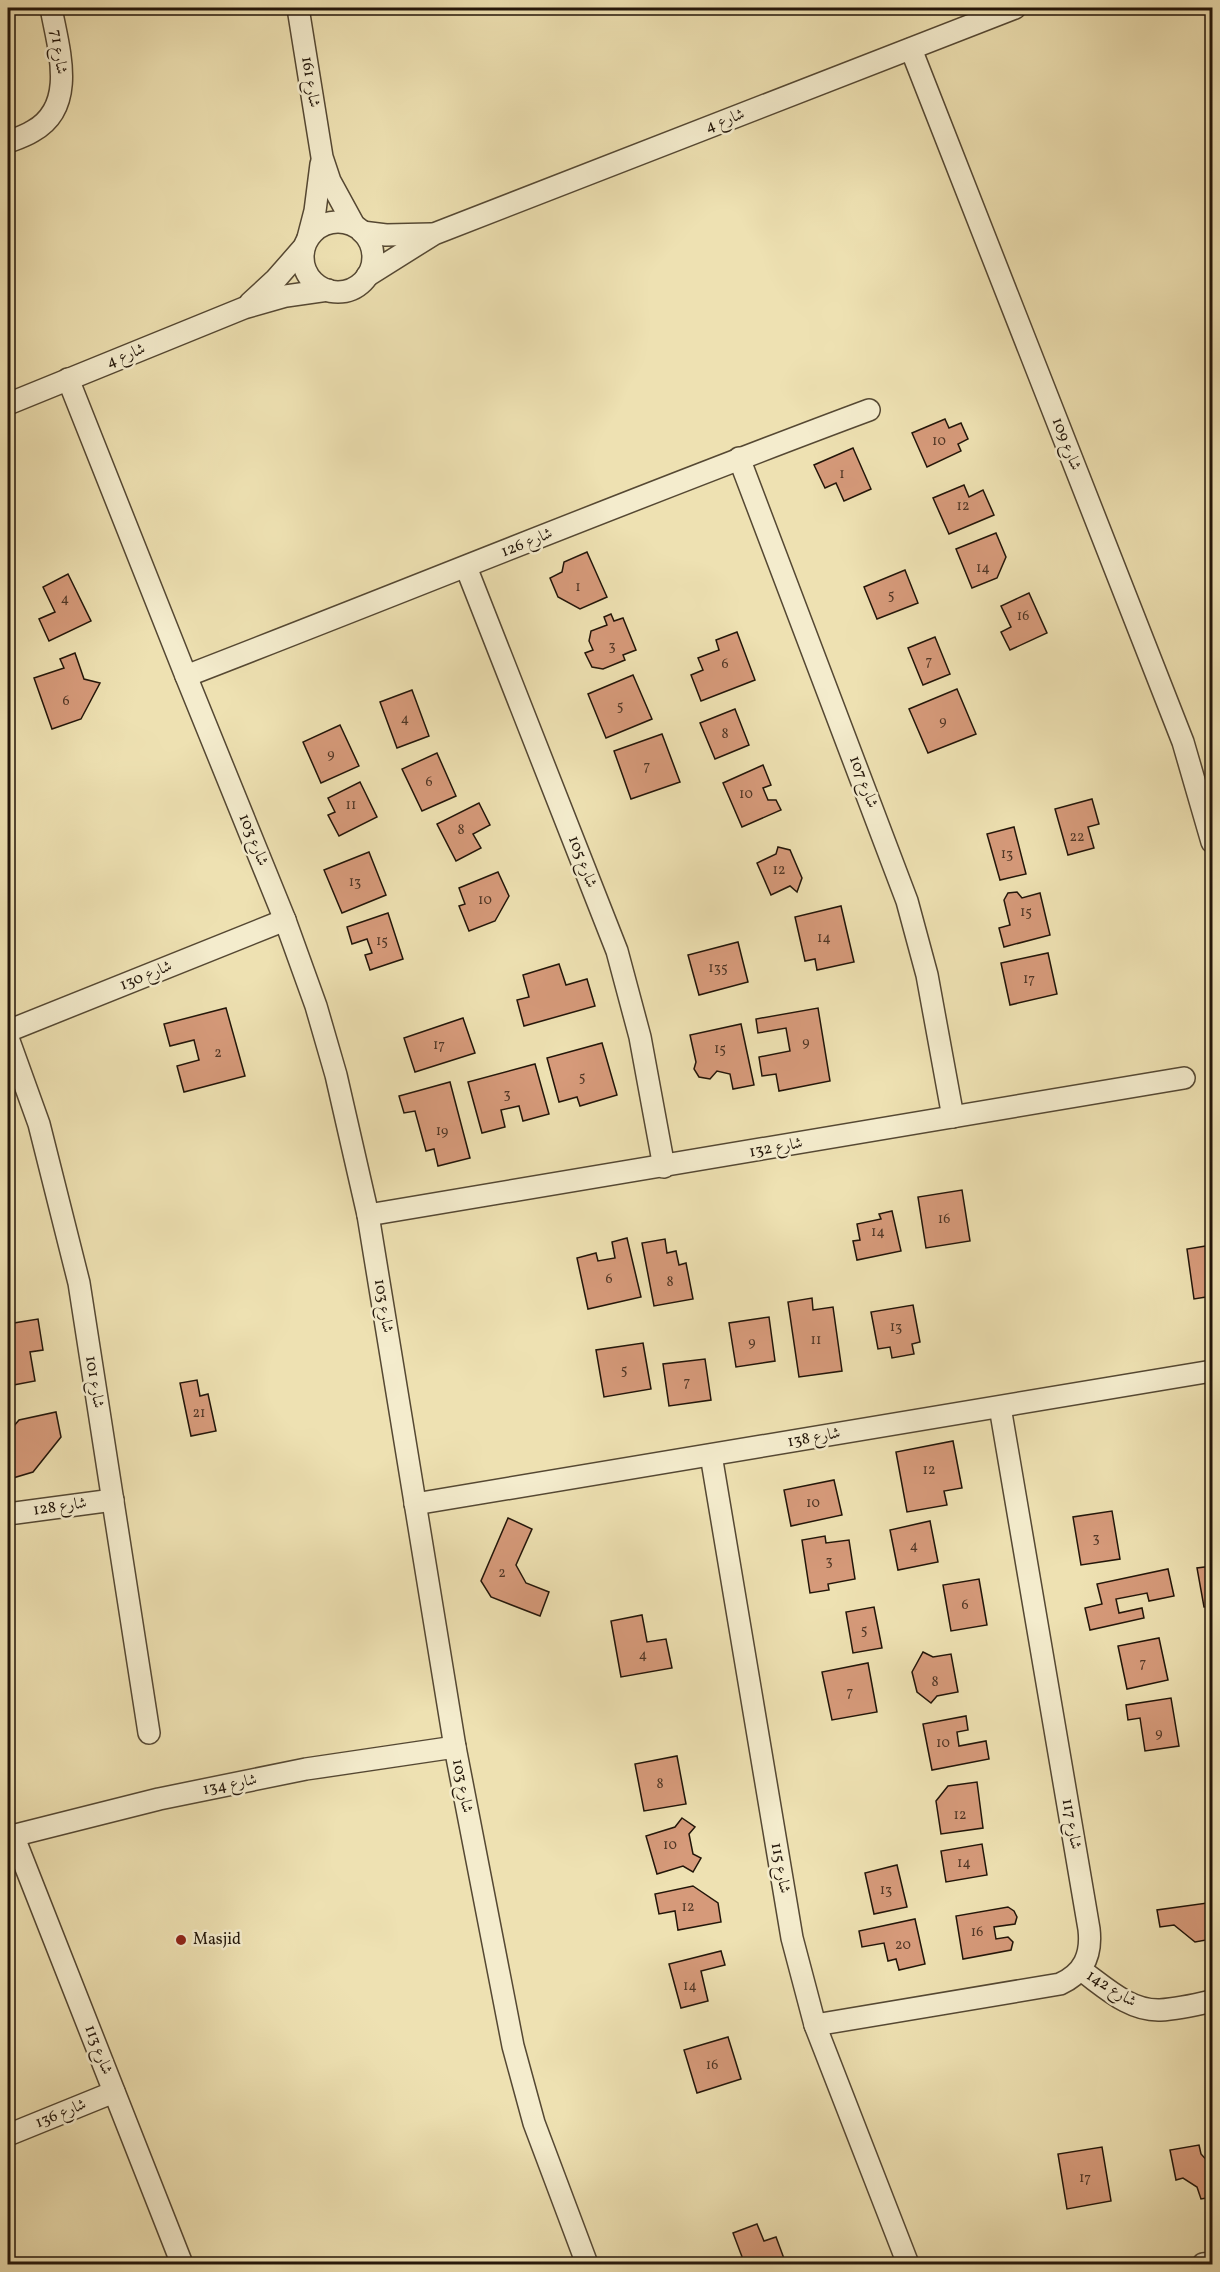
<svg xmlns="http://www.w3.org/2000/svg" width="1220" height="2272" viewBox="0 0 1220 2272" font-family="Vollkorn,Amiri,serif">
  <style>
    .building { fill: #d69a7a; stroke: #221509; stroke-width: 1.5 }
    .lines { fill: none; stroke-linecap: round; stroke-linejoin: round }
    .minor-casing { stroke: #554833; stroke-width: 24 }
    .minor { stroke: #f4eccd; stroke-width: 21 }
    .poi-dot { fill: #8f2418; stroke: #f4eccd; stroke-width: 2 }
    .labels { text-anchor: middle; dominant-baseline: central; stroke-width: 5; stroke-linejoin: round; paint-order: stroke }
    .number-label { font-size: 14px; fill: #4f3625 }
    .street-label { font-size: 16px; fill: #221509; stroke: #f4eccd }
    .poi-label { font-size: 16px; fill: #221509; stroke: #f4eccd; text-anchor: start }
  </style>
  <rect width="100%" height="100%" fill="#eee1b2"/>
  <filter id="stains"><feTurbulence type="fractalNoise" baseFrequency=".00333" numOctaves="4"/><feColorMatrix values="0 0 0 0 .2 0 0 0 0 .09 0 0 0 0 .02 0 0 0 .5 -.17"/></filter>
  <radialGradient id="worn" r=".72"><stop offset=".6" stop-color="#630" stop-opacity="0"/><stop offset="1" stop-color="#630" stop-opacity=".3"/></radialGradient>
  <g class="building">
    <polygon points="945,419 949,428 961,423 968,439 958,444 961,451 927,467 912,433"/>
    <polygon points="853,448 871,489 844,501 836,483 825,488 814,465"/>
    <polygon points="964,485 969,497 983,490 994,515 949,534 933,498"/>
    <polygon points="996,533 1006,557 997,578 972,588 956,549"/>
    <polygon points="587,552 607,597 580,609 558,597 550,578 562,572 564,562"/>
    <polygon points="905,570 918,603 877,619 864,587"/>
    <polygon points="68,574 91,621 49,641 39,619 55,612 43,587"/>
    <polygon points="1029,593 1047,633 1010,650 1001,632 1011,627 1001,606"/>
    <polygon points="611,614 614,621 623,618 636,650 623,655 625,660 603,669 592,667 585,653 593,650 589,641 591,631 607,625 604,617"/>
    <polygon points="737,632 755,680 701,701 691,675 703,670 698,658 719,650 716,640"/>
    <polygon points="935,637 950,674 923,685 908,648"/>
    <polygon points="75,653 84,679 100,683 81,719 52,729 34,678 64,668 60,659"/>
    <polygon points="633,675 652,719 606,738 588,694"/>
    <polygon points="957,689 976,734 928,753 909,709"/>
    <polygon points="412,690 429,736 397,748 380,702"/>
    <polygon points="735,709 749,745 715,759 700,723"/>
    <polygon points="340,725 359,766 321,783 303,742"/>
    <polygon points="662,734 680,782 631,799 614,751"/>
    <polygon points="437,753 456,796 422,811 402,769"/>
    <polygon points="763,765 771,785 763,788 768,800 776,800 781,810 742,827 723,783"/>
    <polygon points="360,782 377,817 339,836 328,815 335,812 328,798"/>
    <polygon points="1092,799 1099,824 1088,827 1094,848 1068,855 1055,809"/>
    <polygon points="479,803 490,825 473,834 481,848 456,861 437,824"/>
    <polygon points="1014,827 1026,874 1000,880 987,834"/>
    <polygon points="778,847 790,850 802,878 797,892 790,886 771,895 757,863 776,854"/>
    <polygon points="369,852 386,895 342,913 324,870"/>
    <polygon points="498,872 509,896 495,921 469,931 459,906 465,904 459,888"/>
    <polygon points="1017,892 1022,898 1040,893 1050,935 1004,947 999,928 1010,925 1004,900 1008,893"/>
    <polygon points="841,906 854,962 817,970 815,959 805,961 795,917"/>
    <polygon points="388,913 403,959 370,970 365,955 372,953 367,939 352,944 347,927"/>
    <polygon points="738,942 748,982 699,995 688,955"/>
    <polygon points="1048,953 1057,994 1010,1005 1001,963"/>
    <polygon points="559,964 566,985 587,979 595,1006 524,1026 517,1000 529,997 523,975"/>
    <polygon points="226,1008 245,1076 184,1092 177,1066 199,1060 194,1040 170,1046 164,1024"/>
    <polygon points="818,1008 830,1081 779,1091 776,1074 762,1076 759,1057 790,1051 786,1028 758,1033 756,1019"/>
    <polygon points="463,1018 475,1053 415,1072 404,1038"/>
    <polygon points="741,1024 754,1085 733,1089 730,1074 717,1071 710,1079 699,1077 694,1069 696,1062 690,1035"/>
    <polygon points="602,1043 617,1095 580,1106 577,1097 559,1102 547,1058"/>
    <polygon points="535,1064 549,1114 523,1121 519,1106 501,1110 505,1127 482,1133 468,1082"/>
    <polygon points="450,1082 470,1158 438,1166 434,1149 426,1151 415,1111 404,1113 399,1096"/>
    <polygon points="962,1190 970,1241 926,1248 918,1197"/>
    <polygon points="892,1211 901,1251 857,1260 853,1241 860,1240 857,1224 881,1219 879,1214"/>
    <polygon points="627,1238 641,1297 588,1309 577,1258 596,1253 598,1261 615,1258 612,1242"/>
    <polygon points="665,1239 667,1253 676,1251 679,1265 686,1263 693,1299 654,1306 642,1243"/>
    <polygon points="1212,1245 1212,1296 1194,1299 1187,1249"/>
    <polygon points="812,1298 813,1310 833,1307 842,1371 799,1377 788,1302"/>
    <polygon points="913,1305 920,1342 912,1344 914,1354 892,1358 890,1347 878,1349 871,1312"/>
    <polygon points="769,1317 775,1361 736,1367 729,1323"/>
    <polygon points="38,1319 43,1350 30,1352 35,1381 8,1386 8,1324"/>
    <polygon points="643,1343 651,1389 604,1397 596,1350"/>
    <polygon points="705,1359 711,1400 669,1406 663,1364"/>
    <polygon points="197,1380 200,1396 208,1394 216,1431 191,1436 180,1383"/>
    <polygon points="56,1412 61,1437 33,1472 13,1478 8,1459 8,1433 19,1420"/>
    <polygon points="953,1441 962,1488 944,1491 947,1505 907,1512 896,1452"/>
    <polygon points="834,1480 842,1515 791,1526 784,1490"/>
    <polygon points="1112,1511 1120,1559 1081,1565 1073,1517"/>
    <polygon points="508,1518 532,1529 516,1565 526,1583 549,1592 540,1616 491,1597 481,1581"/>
    <polygon points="930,1521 938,1562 898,1570 890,1530"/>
    <polygon points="825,1536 826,1543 849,1540 855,1579 828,1584 829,1590 810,1593 802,1540"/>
    <polygon points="1212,1566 1212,1606 1204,1607 1197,1568"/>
    <polygon points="1168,1569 1174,1596 1149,1601 1147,1593 1116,1599 1119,1613 1142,1608 1144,1618 1090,1630 1085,1608 1102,1604 1097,1584"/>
    <polygon points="979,1579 987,1625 951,1631 943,1585"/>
    <polygon points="874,1607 882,1648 853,1653 846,1612"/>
    <polygon points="642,1615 647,1642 666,1639 672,1668 621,1677 611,1621"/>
    <polygon points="1159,1638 1168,1680 1127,1689 1118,1646"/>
    <polygon points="923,1652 933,1657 951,1654 958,1692 937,1696 931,1703 917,1692 912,1672"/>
    <polygon points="868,1663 877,1712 832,1720 822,1672"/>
    <polygon points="1171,1698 1179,1746 1145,1751 1140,1718 1128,1720 1126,1705"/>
    <polygon points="966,1716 968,1730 957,1732 959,1746 986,1741 989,1759 932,1770 923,1724"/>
    <polygon points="677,1756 686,1804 644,1811 635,1764"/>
    <polygon points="977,1782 983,1828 941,1834 936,1801 948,1786"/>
    <polygon points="682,1818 695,1827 689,1834 693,1854 701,1858 693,1872 683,1866 657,1874 646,1836 675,1827"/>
    <polygon points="982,1844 987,1875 946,1882 941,1851"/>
    <polygon points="897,1865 907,1907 874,1914 865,1873"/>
    <polygon points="693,1886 718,1903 721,1922 678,1930 675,1911 659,1914 655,1894"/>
    <polygon points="1207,1903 1212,1939 1195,1942 1174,1925 1160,1927 1157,1910"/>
    <polygon points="1008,1907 1014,1911 1017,1917 1015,1924 994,1927 996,1939 1008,1937 1013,1942 1011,1950 963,1959 956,1916"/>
    <polygon points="915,1919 925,1964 899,1970 896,1959 888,1961 884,1943 862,1947 859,1931"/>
    <polygon points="721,1951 725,1965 701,1971 708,2001 681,2008 669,1964"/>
    <polygon points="728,2037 741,2079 697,2093 684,2050"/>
    <polygon points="1199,2145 1201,2154 1212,2166 1212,2197 1201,2199 1197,2187 1183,2178 1176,2180 1170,2150"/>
    <polygon points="1102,2147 1111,2201 1067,2209 1058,2154"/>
    <polygon points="757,2224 764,2241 776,2237 786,2264 737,2264 744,2262 733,2233"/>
  </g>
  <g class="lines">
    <defs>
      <g id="minor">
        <polyline points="298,8 322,157 330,181 354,225"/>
        <polyline points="911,49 1183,742 1212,842"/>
        <path d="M8,142C16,139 25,136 33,131C78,106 58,47 51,8"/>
        <circle cx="338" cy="257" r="35"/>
        <polyline points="362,232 386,235 431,234"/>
        <polyline points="308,238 315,211 321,164"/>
        <polyline points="367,276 434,234 1015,8"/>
        <polyline points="250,303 276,279 304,247"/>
        <polyline points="68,379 186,676 285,920 316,1006 336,1075 368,1215 455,1747 513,2046 534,2123 587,2264"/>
        <polyline points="8,404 244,308 286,296 328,290"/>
        <polyline points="739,458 907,901 927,975 953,1117"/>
        <polyline points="466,567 617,951 640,1037 664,1167"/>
        <path d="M186,676C414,588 640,495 869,410"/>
        <polyline points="8,1031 285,920"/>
        <polyline points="8,1038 39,1124 79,1283 149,1733"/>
        <polyline points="368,1215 1184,1078"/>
        <polyline points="711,1455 792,1938 815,2025 908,2264"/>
        <polyline points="415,1504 1212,1371"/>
        <polyline points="8,1514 113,1500"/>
        <polyline points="13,1835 182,2264"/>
        <polyline points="8,1837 159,1799 306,1769 455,1747"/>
        <path d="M1081,1970C1105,1987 1129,2011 1160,2010C1178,2009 1195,2005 1212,2001"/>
        <path d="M815,2025L1060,1984C1084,1973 1092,1955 1089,1929L1000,1407"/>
        <polyline points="8,2135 114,2092"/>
        <polyline points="1203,2264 1212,2263"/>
      </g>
    </defs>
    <use href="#minor" class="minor-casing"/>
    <use href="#minor" class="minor"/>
  </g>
  <circle class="poi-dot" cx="181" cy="1940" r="6"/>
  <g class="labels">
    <g class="number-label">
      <text x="939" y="441">10</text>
      <text x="842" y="474">1</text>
      <text x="963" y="506">12</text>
      <text x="983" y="568">14</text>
      <text x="578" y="587">1</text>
      <text x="891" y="595">5</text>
      <text x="65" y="599">4</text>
      <text x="1023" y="616">16</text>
      <text x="612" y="646">3</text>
      <text x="929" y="661">7</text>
      <text x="725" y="664">6</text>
      <text x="66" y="701">6</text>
      <text x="620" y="706">5</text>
      <text x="405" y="719">4</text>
      <text x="943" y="721">9</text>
      <text x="725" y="734">8</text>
      <text x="331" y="754">9</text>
      <text x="647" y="766">7</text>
      <text x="429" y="782">6</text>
      <text x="746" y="794">10</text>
      <text x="351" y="805">11</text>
      <text x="461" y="830">8</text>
      <text x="1077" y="837">22</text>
      <text x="1007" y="854">13</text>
      <text x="779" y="870">12</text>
      <text x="355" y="882">13</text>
      <text x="485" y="900">10</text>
      <text x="1026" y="912">15</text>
      <text x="824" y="938">14</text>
      <text x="382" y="941">15</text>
      <text x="718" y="968">135</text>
      <text x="1029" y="979">17</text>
      <text x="806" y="1042">9</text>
      <text x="439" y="1045">17</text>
      <text x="720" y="1049">15</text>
      <text x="218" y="1053">2</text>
      <text x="582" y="1077">5</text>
      <text x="507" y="1094">3</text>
      <text x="442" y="1131">19</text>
      <text x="944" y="1219">16</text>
      <text x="878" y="1232">14</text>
      <text x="609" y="1279">6</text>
      <text x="670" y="1282">8</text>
      <text x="896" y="1327">13</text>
      <text x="816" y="1340">11</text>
      <text x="752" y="1342">9</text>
      <text x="624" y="1370">5</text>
      <text x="687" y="1382">7</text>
      <text x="199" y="1413">21</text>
      <text x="929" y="1470">12</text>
      <text x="813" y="1503">10</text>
      <text x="1096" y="1538">3</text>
      <text x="914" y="1546">4</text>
      <text x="829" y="1561">3</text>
      <text x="502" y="1573">2</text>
      <text x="965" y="1605">6</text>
      <text x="864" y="1630">5</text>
      <text x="643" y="1655">4</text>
      <text x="1143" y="1663">7</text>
      <text x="935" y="1682">8</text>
      <text x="850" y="1692">7</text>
      <text x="1159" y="1733">9</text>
      <text x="943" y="1743">10</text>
      <text x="660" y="1784">8</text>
      <text x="960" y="1815">12</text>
      <text x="670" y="1845">10</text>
      <text x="964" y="1863">14</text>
      <text x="886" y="1890">13</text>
      <text x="688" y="1907">12</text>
      <text x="977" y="1932">16</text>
      <text x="903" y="1945">20</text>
      <text x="690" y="1986">14</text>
      <text x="712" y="2065">16</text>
      <text x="1085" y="2178">17</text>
    </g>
    <g class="street-label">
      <text transform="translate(58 52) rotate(82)">شارع 71</text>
      <text transform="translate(310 82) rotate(81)">شارع 161</text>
      <text transform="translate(725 121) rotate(-21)">شارع 4</text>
      <text transform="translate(126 356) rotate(-22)">شارع 4</text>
      <text transform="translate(1066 444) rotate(69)">شارع 109</text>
      <text transform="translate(527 543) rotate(-22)">شارع 126</text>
      <text transform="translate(863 782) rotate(69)">شارع 107</text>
      <text transform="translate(253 840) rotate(68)">شارع 103</text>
      <text transform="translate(582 862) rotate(69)">شارع 105</text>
      <text transform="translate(146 976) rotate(-22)">شارع 130</text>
      <text transform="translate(776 1148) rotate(-10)">شارع 132</text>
      <text transform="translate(383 1306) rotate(81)">شارع 103</text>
      <text transform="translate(94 1382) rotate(81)">شارع 101</text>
      <text transform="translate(814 1438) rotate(-10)">شارع 138</text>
      <text transform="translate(60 1507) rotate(-8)">شارع 128</text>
      <text transform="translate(230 1785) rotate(-11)">شارع 134</text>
      <text transform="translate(462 1786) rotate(79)">شارع 103</text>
      <text transform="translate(1071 1824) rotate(80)">شارع 117</text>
      <text transform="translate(780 1868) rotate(80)">شارع 115</text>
      <text transform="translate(1111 1989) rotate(32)">شارع 142</text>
      <text transform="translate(98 2050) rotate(69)">شارع 113</text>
      <text transform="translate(61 2114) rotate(-22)">شارع 136</text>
    </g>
    <g class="poi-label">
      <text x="193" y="1940">Masjid</text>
    </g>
  </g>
  <rect width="1220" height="2272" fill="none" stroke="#eee1b2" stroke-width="30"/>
  <rect x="9" y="9" width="1202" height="2254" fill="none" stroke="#221509" stroke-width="3"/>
  <rect x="15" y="15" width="1190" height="2242" fill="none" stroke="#221509" stroke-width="1.5"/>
  <rect width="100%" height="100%" filter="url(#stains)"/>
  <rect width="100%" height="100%" fill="url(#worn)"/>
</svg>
